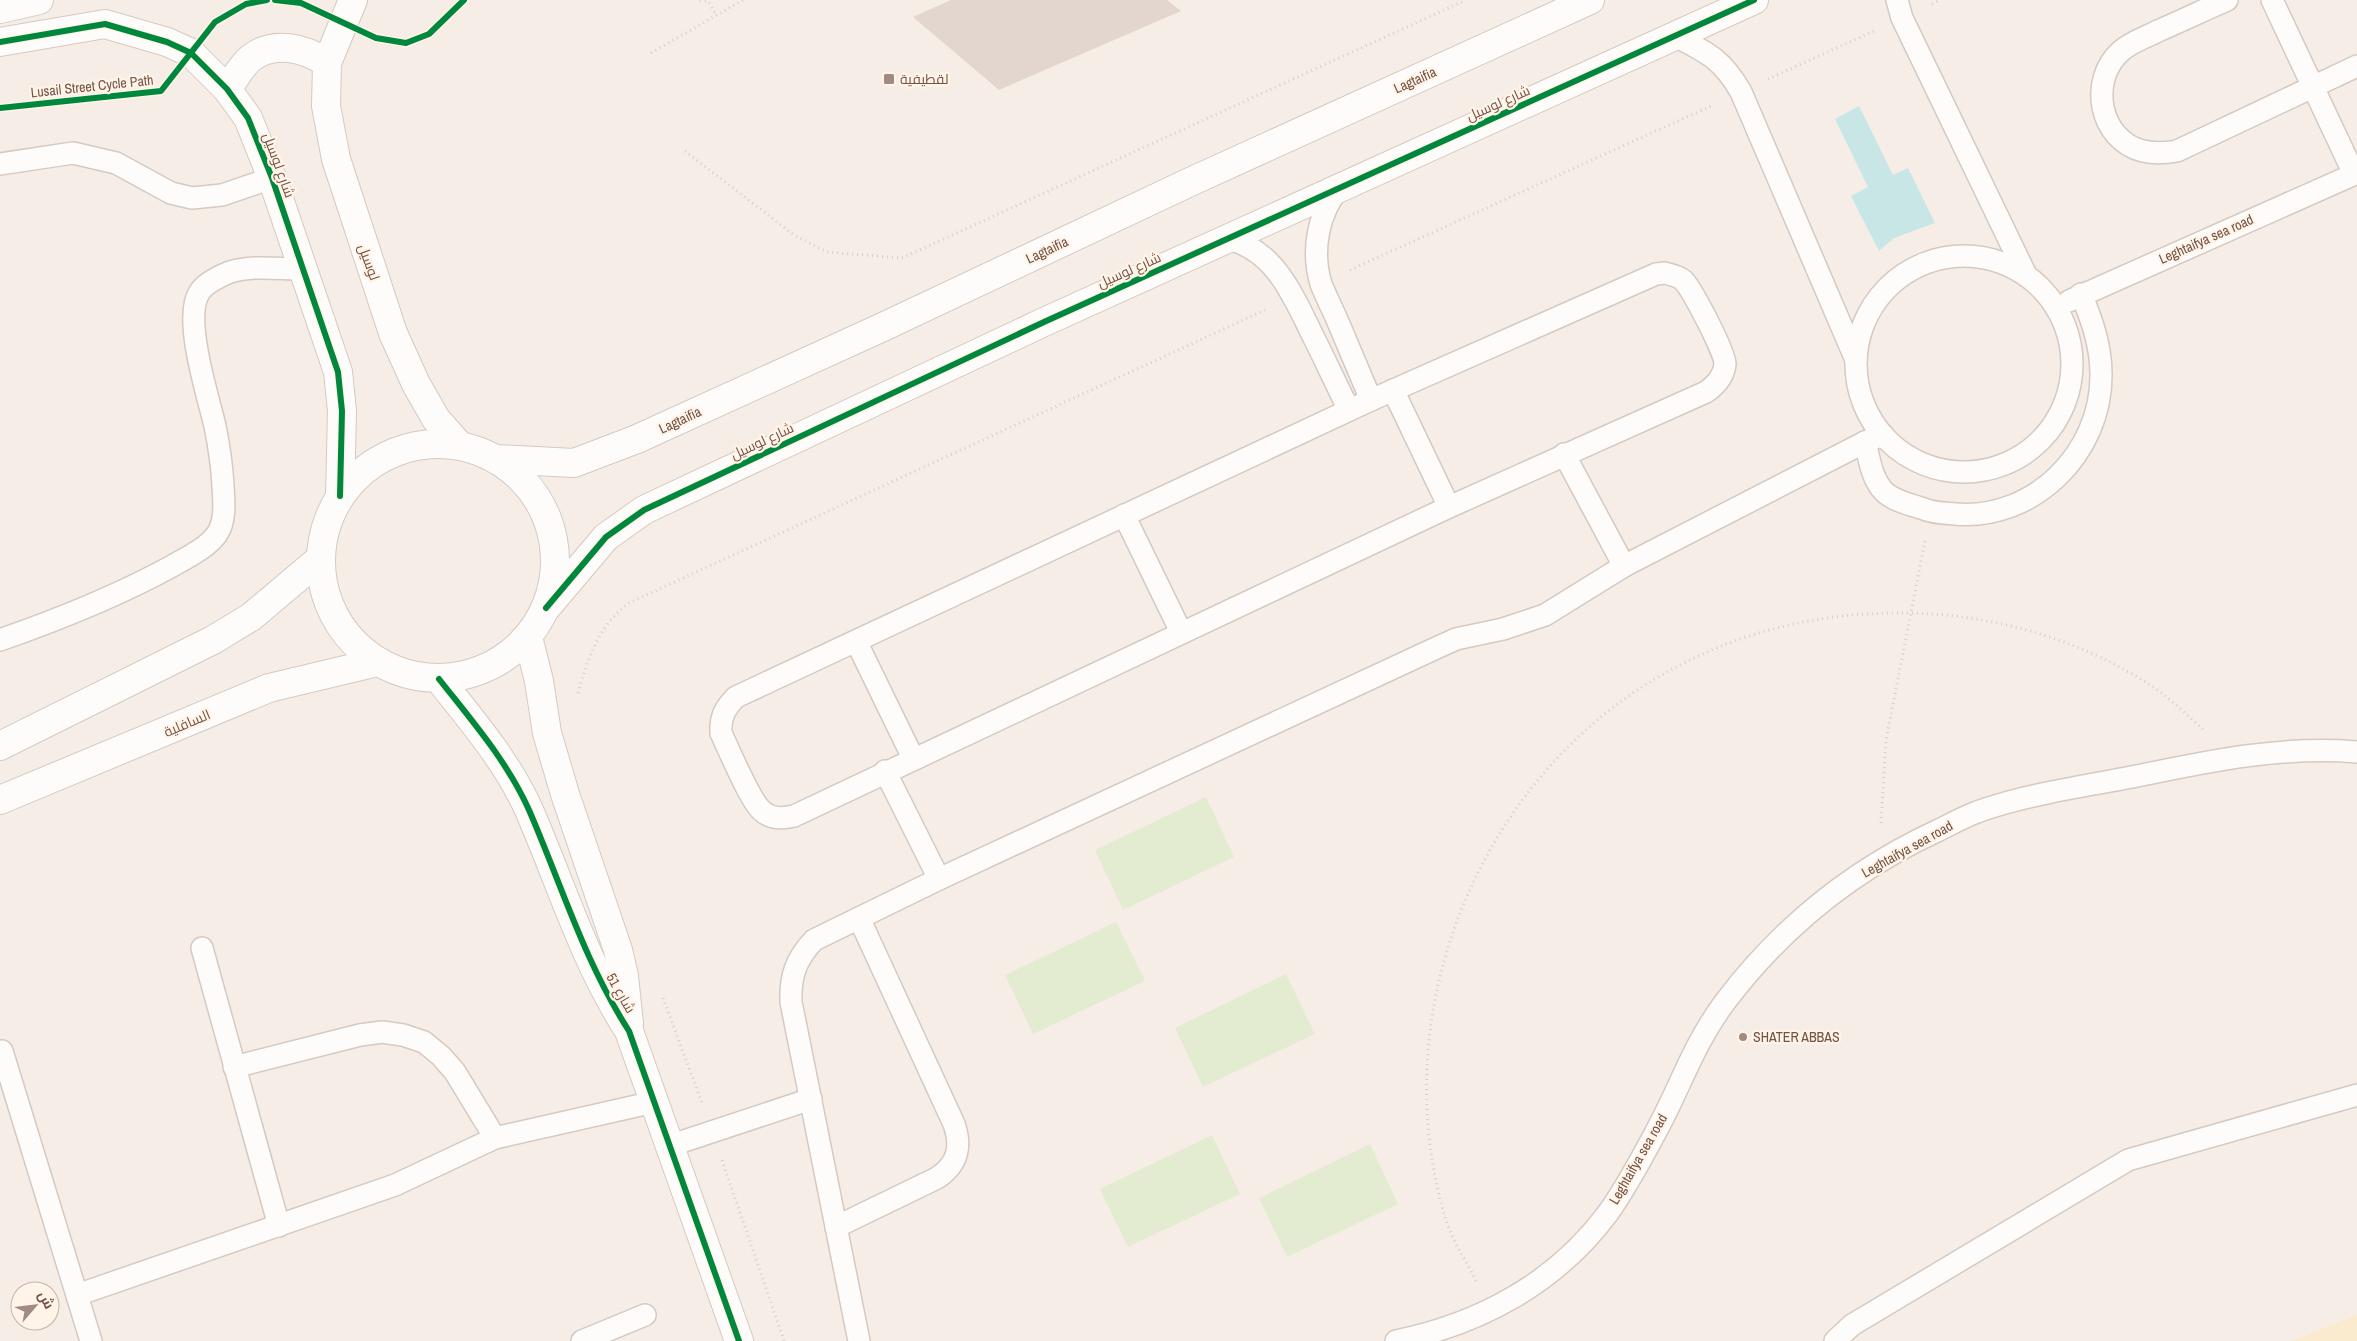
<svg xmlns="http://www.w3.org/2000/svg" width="2357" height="1341" viewBox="0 0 2357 1341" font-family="'Archivo Narrow',Cairo,sans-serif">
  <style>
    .green { fill: #e3ecd1 }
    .sand { fill: #faebce }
    .water { fill: #c8e6e6 }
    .building { fill: #e2d6ce }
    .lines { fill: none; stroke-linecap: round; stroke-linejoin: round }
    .service-casing { stroke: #d5c9c1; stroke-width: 24 }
    .minor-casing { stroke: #d5c9c1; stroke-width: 30 }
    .tertiary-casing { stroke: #d5c9c1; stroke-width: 30 }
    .path { stroke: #d7cdc9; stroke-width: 3; stroke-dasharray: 1 4; stroke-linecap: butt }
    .service { stroke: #fefcfb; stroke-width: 21 }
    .minor { stroke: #fefcfb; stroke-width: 28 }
    .tertiary { stroke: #fefcfb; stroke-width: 28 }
    .cycleway-casing { stroke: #fff4e7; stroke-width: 9 }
    .cycleway { stroke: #00873e; stroke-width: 6 }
    .poi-dot { fill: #a18a7f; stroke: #fff4e7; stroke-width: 2 }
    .labels { text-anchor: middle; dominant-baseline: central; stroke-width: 4.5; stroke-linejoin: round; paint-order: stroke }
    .poi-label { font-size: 14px; fill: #735447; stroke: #fff4e7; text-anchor: start }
    .street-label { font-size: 14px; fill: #735447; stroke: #fff4e7 }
  </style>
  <rect width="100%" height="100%" fill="#f6eee6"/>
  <g class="green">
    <polygon points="1206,797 1234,857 1123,910 1095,850"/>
    <polygon points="1116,922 1145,981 1033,1034 1005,975"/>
    <polygon points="1286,974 1315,1034 1203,1087 1175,1028"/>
    <polygon points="1212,1135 1240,1194 1128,1247 1100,1189"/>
    <polygon points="1370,1144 1398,1204 1287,1257 1259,1198"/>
  </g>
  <polygon class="sand" points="2357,1315 2357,1341 2291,1341"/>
  <polygon class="water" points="1859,106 1893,175 1908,168 1935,223 1894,238 1879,251 1851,196 1868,187 1835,119"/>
  <polygon class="building" points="951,0 1167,0 1181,11 999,90 913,17"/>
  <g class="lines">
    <defs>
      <g id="service">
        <polyline points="1897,0 1902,18 2026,275"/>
        <path d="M2227,0C2204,10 2181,21 2158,31C2146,37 2131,42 2121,51C2088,80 2099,140 2143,151C2155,154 2166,153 2177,151L2357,66"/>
        <polyline points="2272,0 2354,174"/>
        <path d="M1675,36C1708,53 1722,59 1741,92L1856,360"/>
        <polyline points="0,164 73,153 116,163 171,193 192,198 222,195 272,178"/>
        <path d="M1340,187C1318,212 1311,251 1321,284C1327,299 1335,314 1341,329C1351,353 1361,376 1371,400"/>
        <path d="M1228,239C1276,250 1294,298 1314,338C1326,362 1337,386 1349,410"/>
        <circle cx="1964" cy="364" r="108"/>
        <path d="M1665,273C1672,275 1678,276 1683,280C1692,289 1725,352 1725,364C1724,377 1716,385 1706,392L1449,507L794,816C782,819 770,819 761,810C749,798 729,750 721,733C720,717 725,708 736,697L1371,400L1656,274Z"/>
        <polyline points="2069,301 2357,173"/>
        <polyline points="1393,390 1449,507"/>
        <path d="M1865,442C1869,457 1871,475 1881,488C1889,500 1909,504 1921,508C1932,513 1943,513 1955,514C2033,521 2102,453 2101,374C2101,346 2092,320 2081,294"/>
        <polyline points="1564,454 1624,566"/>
        <polyline points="1124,515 1181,632"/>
        <path d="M0,640C60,619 118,596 174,565C188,557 207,548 217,534C226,521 224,501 223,486C222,466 219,446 215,426C208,396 183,319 199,293C204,284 220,276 230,272C252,265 279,269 302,269"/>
        <polyline points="856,641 913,758"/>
        <polyline points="885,771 939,879"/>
        <polyline points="202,948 279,1226"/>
        <polyline points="2,1051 91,1341"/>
        <polyline points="234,1067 360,1035 382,1032 403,1035 424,1042 441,1056 455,1072 495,1138"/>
        <polyline points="669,1146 811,1099"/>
        <path d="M836,1227L937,1178C958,1164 962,1147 954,1124L859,918"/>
        <polyline points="77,1295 395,1185 495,1138 654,1102"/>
        <polyline points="582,1341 645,1315"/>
        <path d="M859,1341L791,1002C790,976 796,959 814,940L939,879L1434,649L1456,639L1503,629L1545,615L1624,566L1865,442L1883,435"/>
        <path d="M1396,1341C1480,1324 1556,1283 1608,1213C1628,1185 1644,1154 1660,1124C1682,1082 1695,1042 1725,1002C1781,928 1854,869 1939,830C1951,824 1964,817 1977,812C2030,793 2088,786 2142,775C2214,760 2283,746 2357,752"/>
        <polyline points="1835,1341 1852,1325 2128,1160 2357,1095"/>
      </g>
      <g id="minor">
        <polyline points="353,0 327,63 326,106 336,159 393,333 416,384 436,419 459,445"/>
        <polyline points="0,42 105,24 167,42 191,53 227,89 248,118 272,178 338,372 342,411 340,496"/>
        <path d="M227,89C234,80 242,65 251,58C274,40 305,48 327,63"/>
        <circle cx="438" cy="561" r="117"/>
        <polyline points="496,459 574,463 637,439 885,326 1190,182 1590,0"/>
        <polyline points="546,608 606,537 644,510 1044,322 1754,0"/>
        <polyline points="528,637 539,681 547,733 565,794 618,950 624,976 629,1024"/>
        <path d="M439,679C472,721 507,761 529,810C562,886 584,961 629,1031L739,1341"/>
        <polyline points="0,746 213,640 251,617 321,558"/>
        <polyline points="0,800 269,688 378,662"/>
      </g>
      <polyline id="tertiary" points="0,9 39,0"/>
    </defs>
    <use href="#service" class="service-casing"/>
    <use href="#minor" class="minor-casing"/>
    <use href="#tertiary" class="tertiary-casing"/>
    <g class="path">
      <polyline points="700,0 709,2 716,15"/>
      <polyline points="1932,4 1940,0"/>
      <polyline points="651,53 743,0"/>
      <polyline points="1768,79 1874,31"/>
      <polyline points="685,151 794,235 827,252 902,258 1466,0"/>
      <polyline points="1350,270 1713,105"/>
      <path d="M578,693C588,658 599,625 629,603L1265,310"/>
      <polyline points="1881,823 1886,740 1925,541"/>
      <polyline points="663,998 702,1103"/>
      <polyline points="722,1160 784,1341"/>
      <path d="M1476,1281C1466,1260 1451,1239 1445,1217C1382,1005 1485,764 1682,664C1763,622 1855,607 1945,615C2019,622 2094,647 2156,689C2173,701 2189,717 2205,731"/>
    </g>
    <use href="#service" class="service"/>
    <use href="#minor" class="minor"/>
    <use href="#tertiary" class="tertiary"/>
    <defs>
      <g id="cycleway">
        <polyline points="275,0 301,3 376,38 406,43 429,34 464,0"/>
        <polyline points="0,42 105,24 167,42 191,53 227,89 248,118 272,178 338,372 342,411 340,496"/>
        <polyline points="0,108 161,91 215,22 246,4 267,0"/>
        <polyline points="546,608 606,537 644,510 1044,322 1754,0"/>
        <path d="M439,679C472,721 507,761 529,810C562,886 584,961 629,1031L739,1341"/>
      </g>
    </defs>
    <use href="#cycleway" class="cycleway-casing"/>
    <use href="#cycleway" class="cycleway"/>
  </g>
  <g class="poi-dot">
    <rect x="883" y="73" width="12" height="12" rx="2.5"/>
    <circle cx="1743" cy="1037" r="5"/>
  </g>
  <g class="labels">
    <g class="poi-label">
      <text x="900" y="79">لقطيفية</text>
      <text x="1753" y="1037">SHATER ABBAS</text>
    </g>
    <g class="street-label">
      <text transform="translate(1415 80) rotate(-24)">Lagtaifia</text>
      <text transform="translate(92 86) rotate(-6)">Lusail Street Cycle Path</text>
      <text transform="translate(1498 103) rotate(-24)">شارع لوسيل</text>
      <text transform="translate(279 165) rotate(70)">شارع لوسيل</text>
      <text transform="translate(2206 239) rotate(-24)">Leghtaifya sea road</text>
      <text transform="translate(1047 250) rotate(-25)">Lagtaifia</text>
      <text transform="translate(369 262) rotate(70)">لوسيل</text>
      <text transform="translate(1129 270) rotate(-24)">شارع لوسيل</text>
      <text transform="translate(680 420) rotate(-25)">Lagtaifia</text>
      <text transform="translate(762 441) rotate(-25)">شارع لوسيل</text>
      <text transform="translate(187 723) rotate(-23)">السافلية</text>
      <text transform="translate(1907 849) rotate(-29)">Leghtaifya sea road</text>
      <text transform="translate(621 993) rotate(60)">شارع 51</text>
      <text transform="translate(1638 1159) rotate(-60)">Leghtaifya sea road</text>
    </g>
  </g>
  <g transform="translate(35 1306) rotate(62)"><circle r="24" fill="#fff4e7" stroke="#c7b4a7"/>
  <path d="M0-4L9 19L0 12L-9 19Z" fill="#a18a7f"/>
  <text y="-8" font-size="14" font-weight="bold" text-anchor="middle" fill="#735447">ش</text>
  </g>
</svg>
